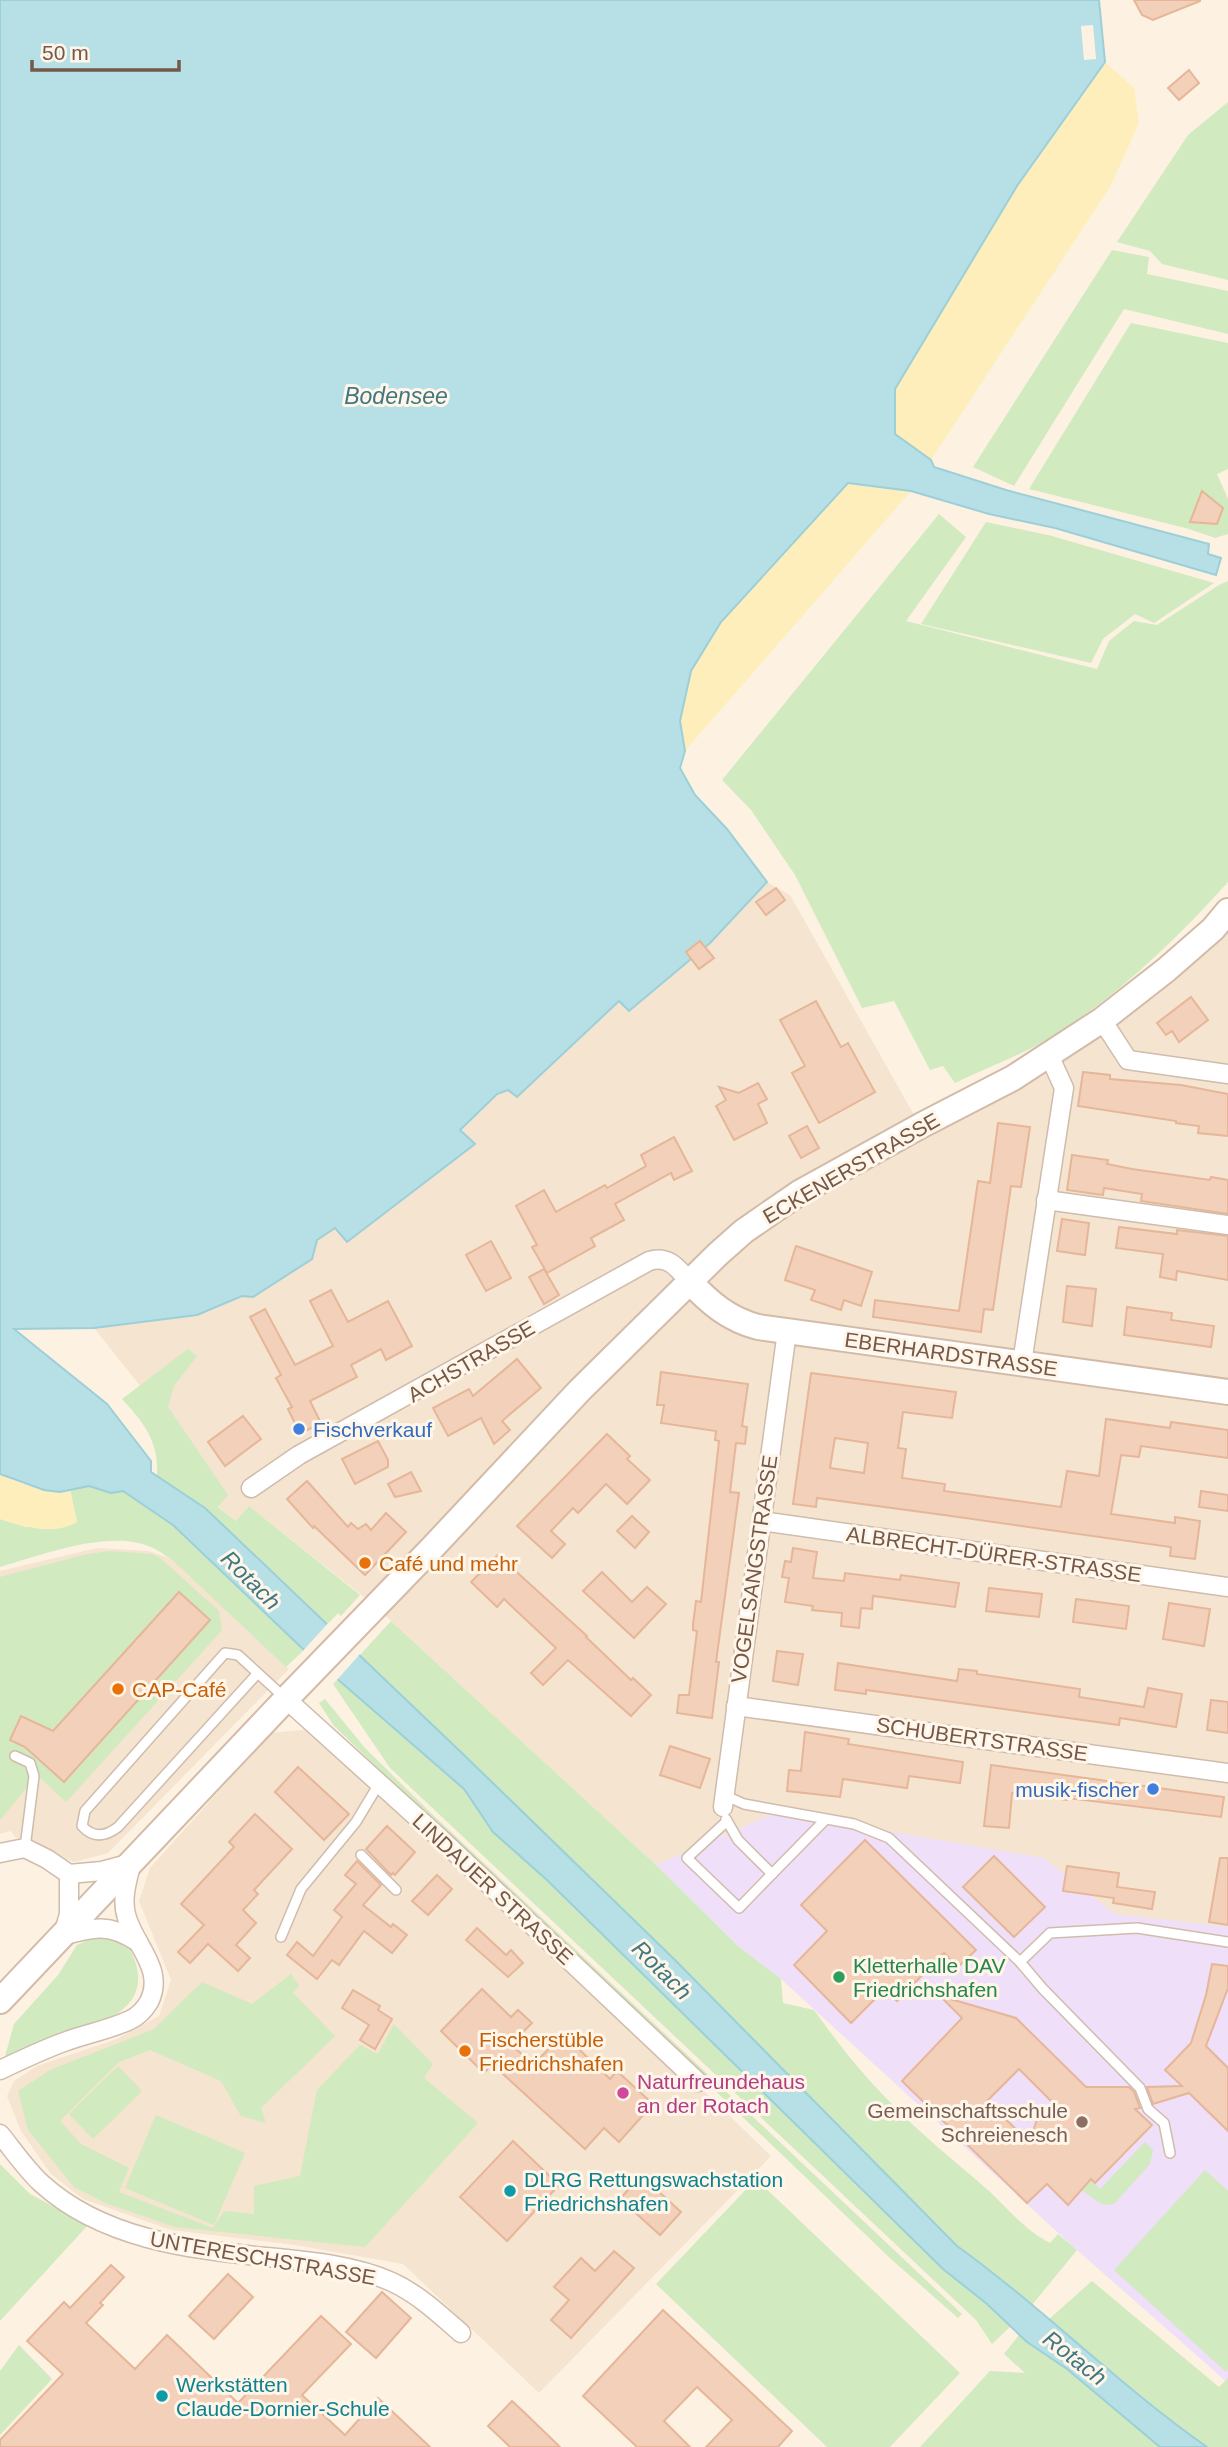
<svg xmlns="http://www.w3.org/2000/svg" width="1228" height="2447" viewBox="0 0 1228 2447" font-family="Helvetica,sans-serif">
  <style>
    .residential { fill: #f4e4d0 }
    .education { fill: #efdff9 }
    .green { fill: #d1eac0 }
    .sand { fill: #fdeebc }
    .water { fill: #b6e0e6; stroke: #9ccfd8; stroke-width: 2 }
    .pier { fill: #fdf2e2 }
    .building { fill: #f3d0b9; stroke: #e6b699; stroke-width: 2; fill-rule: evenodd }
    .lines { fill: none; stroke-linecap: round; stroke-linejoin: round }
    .lane-casing { stroke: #d0bcac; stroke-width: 12 }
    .street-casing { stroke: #d0bcac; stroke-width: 21 }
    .secondary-casing { stroke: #d3bba8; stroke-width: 28 }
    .lane { stroke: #fff; stroke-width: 9 }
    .street { stroke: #fff; stroke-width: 18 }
    .secondary { stroke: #fff; stroke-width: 24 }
    .shop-dot { fill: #3f7fe0; stroke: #fff6e9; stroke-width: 2.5 }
    .food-dot { fill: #e8710a; stroke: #fff6e9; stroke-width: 2.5 }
    .leisure-dot { fill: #2e9e5b; stroke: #fff6e9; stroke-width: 2.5 }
    .hotel-dot { fill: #d1479c; stroke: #fff6e9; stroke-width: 2.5 }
    .education-dot { fill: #8d6e63; stroke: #fff6e9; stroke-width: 2.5 }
    .culture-dot { fill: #0f9aa8; stroke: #fff6e9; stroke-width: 2.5 }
    .labels { text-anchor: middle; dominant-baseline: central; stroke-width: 6; stroke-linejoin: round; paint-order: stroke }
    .street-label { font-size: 21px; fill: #755848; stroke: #fff6e9 }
    .shop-label { font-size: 21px; fill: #366cbe; stroke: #fff6e9; text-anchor: start }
    .food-label { font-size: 21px; fill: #c56008; stroke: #fff6e9; text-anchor: start }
    .leisure-label { font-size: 21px; fill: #27864d; stroke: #fff6e9; text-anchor: start }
    .hotel-label { font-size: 21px; fill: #b23c85; stroke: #fff6e9; text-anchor: start }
    .education-label { font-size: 21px; fill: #785e54; stroke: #fff6e9; text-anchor: end }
    .culture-label { font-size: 21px; fill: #0d838f; stroke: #fff6e9; text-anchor: start }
    .water-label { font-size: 23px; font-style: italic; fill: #3f7782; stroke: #fff6e9 }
  </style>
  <rect width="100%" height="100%" fill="#fdf2e2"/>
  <g class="residential">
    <polygon points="767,882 790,895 922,1129 1228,924 1228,1950 777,1812 656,1865 374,1605 249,1506 236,1521 218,1506 227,1495 94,1328 197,1315 242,1296 335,1227 347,1242 475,1144 460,1130 497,1094 509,1090 517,1097 620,1000 629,1011 710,943"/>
    <polygon points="97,1548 148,1551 170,1558 289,1669 108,1853 74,1862 15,1837 11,1831 0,1834 0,1571"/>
    <polygon points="320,1728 385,1782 771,2156 539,2393 403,2264 295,2245 171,2230 83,2199 51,2174 21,2131 7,2096 14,2081 37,2066 117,2039 159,2016 171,1980 139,1901 150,1868 271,1733"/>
  </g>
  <polygon class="education" points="777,1812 1044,1858 1115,1914 1228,1927 1228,2383 1077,2250 781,1979 738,1946 656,1865"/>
  <g class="green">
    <polygon points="1228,102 1228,280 1162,264 1150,251 1117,242 1188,135"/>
    <polygon points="1112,250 1149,257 1147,274 1228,291 1228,334 1124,309 1014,486 973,467"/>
    <polygon points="1131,323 1228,343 1228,469 1217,474 1228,499 1228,534 1215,538 1189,529 1029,489"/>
    <path d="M939,514L966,537L906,621L1097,669L1109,641L1134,621L1157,625L1219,585L1228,581V882C1176,940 1118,996 1051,1037C1022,1055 986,1068 955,1083L943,1066L930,1070L894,1001L862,1008L795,875L751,810L722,780Z"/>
    <polygon points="986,522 1052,536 1214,583 1154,623 1135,614 1103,639 1091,663 921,624"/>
    <path d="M188,1349L197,1356L174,1386L168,1407L228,1495L218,1507L236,1521L249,1506L360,1595L341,1616L338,1613L327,1625L205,1508L157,1476C159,1441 144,1423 122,1399Z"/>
    <path d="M89,1486L111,1493L123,1491L173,1525L304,1650L286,1667L170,1558C164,1555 158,1550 151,1547C107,1529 43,1555 0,1567V1519L26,1527L77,1522L70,1490Z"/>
    <polygon points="109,1551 152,1554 160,1558 219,1611 222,1630 66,1802 37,1775 0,1820 0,1577 83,1555"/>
    <path d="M391,1621L656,1865L738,1946L781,1979L783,2003L814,2010C837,2042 861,2073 889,2101C920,2134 955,2161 989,2191C1009,2210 1025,2230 1050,2243L1058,2234L1077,2250L1032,2305L1003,2280L957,2246L359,1656Z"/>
    <polygon points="338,1679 464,1789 493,1832 547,1880 943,2269 987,2304 1011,2326 992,2344 976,2320 390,1768 333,1684"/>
    <polygon points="325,1699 365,1748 432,1814 962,2314 958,2318 892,2260 334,1726 319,1703"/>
    <path d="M95,1937H109L130,1949C144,1977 141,2000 113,2016L4,2060L14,2024L58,1975L77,1945Z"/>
    <polygon points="291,1974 299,1986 293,1993 335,2036 261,2108 266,2123 241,2116 221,2081 150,2050 119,2062 60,2121 81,2144 129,2168 119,2192 213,2228 224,2211 254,2214 254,2186 300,2176 317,2090 360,2045 378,2054 394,2024 433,2064 424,2078 478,2123 365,2247 175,2227 105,2203 74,2187 28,2130 18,2091 50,2070 154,2029 202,1982 252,2004"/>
    <polygon points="118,2066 142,2091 93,2139 69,2114"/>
    <polygon points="156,2115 245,2153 214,2225 125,2188"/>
    <polygon points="1145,2142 1153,2150 1150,2164 1114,2204 1105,2205 1098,2202 1082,2190 1091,2181 1100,2189"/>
    <polygon points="0,2164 30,2194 88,2225 0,2321"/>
    <polygon points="1205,2170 1228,2191 1228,2369 1226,2372 1114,2270"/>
    <polygon points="756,2179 960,2373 890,2447 827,2447 656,2284"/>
    <polygon points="1092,2281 1219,2387 1228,2378 1228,2447 1207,2447 1191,2436 1048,2320"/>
    <polygon points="1019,2335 1067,2369 1160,2447 920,2447 990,2371 1025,2373 1004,2354"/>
    <polygon points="19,2345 52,2379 0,2435 0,2371"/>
  </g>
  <g class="sand">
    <polygon points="1105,62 1134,88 1139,123 1110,187 931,460 895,434 895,389 1017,186"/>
    <polygon points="848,483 911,491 685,751 680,721 691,671 721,622"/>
    <path d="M0,1474C21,1484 47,1495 70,1490L77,1522C54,1536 25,1527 0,1519Z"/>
  </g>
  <path class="water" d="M0,0H1099L1105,62L1017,186L895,389V434L931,460L934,467L1006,490L1209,544L1208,554L1221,558L1216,575L1055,528L989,514L911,491L848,483L721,622L691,671L680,721L685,751L680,768L695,795L727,829L767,882L710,943L629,1011L619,1001L517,1097L508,1090L497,1094L460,1130L475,1144L347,1242L335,1228L317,1240L312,1259L253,1297L242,1296L197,1315L94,1328L14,1329L107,1404L151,1461V1472L205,1508L465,1756L674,1959L957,2246C1043,2308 1120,2386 1207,2447H1160L1067,2369L1027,2342L987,2304L943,2269L547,1880L493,1832L464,1789L304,1650L173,1525L123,1491L111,1493L89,1486L60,1492L44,1490L0,1474Z"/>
  <g class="pier">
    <polygon points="1093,25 1096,59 1084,60 1081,26"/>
    <polygon points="329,1622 361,1653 336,1681 302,1652"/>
  </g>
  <g class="building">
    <polygon points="1134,0 1200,0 1200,1 1153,20 1142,15"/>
    <polygon points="1189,70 1199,83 1179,100 1168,88"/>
    <polygon points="1202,491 1223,508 1217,524 1190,522"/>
    <polygon points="776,888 785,900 766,915 756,902"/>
    <polygon points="700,941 714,958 699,969 686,952"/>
    <polygon points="1191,997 1208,1020 1179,1042 1172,1031 1166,1035 1157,1023"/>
    <polygon points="816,1001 841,1047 848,1043 875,1092 819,1123 792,1073 805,1066 780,1020"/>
    <polygon points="1083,1072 1110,1075 1110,1079 1181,1085 1228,1094 1228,1136 1198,1133 1199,1126 1176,1123 1176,1121 1078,1106"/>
    <polygon points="758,1083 767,1099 758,1104 767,1123 734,1140 716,1106 726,1100 719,1087 739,1093"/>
    <polygon points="998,1123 1030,1127 1021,1187 1011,1186 993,1310 984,1309 981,1332 873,1317 875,1300 959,1311 978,1181 990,1183"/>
    <polygon points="807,1126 819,1148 801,1158 789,1136"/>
    <polygon points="674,1137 692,1171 674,1180 671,1173 615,1204 624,1220 591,1238 595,1246 547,1273 532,1247 537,1245 516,1206 544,1190 556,1212 605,1185 607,1188 646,1166 641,1155"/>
    <polygon points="1072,1155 1108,1160 1107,1164 1132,1169 1210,1180 1211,1177 1228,1180 1228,1214 1141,1201 1142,1194 1104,1188 1103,1195 1067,1190"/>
    <polygon points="1062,1219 1089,1223 1085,1255 1057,1251"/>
    <polygon points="1119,1227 1177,1234 1177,1230 1228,1236 1228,1280 1177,1271 1176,1280 1160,1277 1163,1254 1116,1248"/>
    <polygon points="491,1241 511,1278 486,1291 466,1255"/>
    <polygon points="796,1246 872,1272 861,1306 844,1300 841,1310 811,1300 815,1290 785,1280"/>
    <polygon points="544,1269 559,1295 544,1304 529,1277"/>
    <polygon points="1067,1286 1096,1289 1092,1326 1063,1322"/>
    <polygon points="331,1290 348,1322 388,1301 412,1346 386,1360 381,1349 351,1365 357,1377 310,1401 321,1423 300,1434 288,1409 292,1407 276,1378 281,1375 250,1317 265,1309 295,1365 333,1346 310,1301"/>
    <polygon points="1127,1307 1172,1313 1171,1320 1214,1326 1211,1347 1124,1335"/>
    <polygon points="517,1359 541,1388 502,1421 510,1430 494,1444 481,1418 448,1436 433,1408 469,1389 473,1396"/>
    <polygon points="661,1372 748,1384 742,1426 747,1427 745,1444 736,1443 730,1492 739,1493 716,1662 719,1662 712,1718 677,1713 679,1695 689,1695 697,1631 693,1630 693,1624 696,1601 701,1602 719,1441 715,1440 716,1431 661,1423 664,1405 657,1405"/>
    <path d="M811,1373L956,1392L952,1418L903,1412L898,1448L906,1449L902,1478L945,1484L944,1491L1061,1507L1067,1471L1099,1476L1106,1419L1170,1428L1171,1422L1228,1430V1458L1141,1446L1139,1457L1121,1455L1111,1514L1175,1523V1517L1200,1521L1195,1559L1170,1556L1171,1547L944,1515L817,1498L816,1507L793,1504ZM835,1438L868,1443L864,1473L830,1468Z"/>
    <polygon points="243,1416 261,1439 225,1466 208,1442"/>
    <polygon points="607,1434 630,1456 627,1459 650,1480 627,1504 606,1484 578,1513 573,1508 551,1531 565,1544 552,1558 517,1526"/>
    <polygon points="378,1441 388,1460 388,1467 355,1484 342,1459"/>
    <polygon points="411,1472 421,1491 395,1497 388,1484"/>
    <polygon points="307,1481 348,1527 351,1523 358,1529 366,1524 371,1530 386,1513 406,1532 365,1575 314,1526 313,1528 287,1499"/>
    <polygon points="1201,1491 1228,1495 1228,1511 1199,1507"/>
    <polygon points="632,1516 649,1532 635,1548 617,1531"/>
    <polygon points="793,1548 817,1552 813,1578 844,1581 845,1573 900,1580 901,1575 959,1583 955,1607 873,1596 872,1609 861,1608 859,1628 841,1626 842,1613 812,1610 813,1606 785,1602 789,1578 782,1577 785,1561 791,1562"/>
    <polygon points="498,1555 587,1636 586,1637 631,1680 633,1678 651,1695 631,1716 568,1660 543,1685 531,1673 556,1648 504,1599 497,1607 471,1582"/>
    <polygon points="602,1572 632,1602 647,1587 666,1604 634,1638 583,1591"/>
    <polygon points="989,1588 1042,1594 1039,1617 986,1611"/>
    <polygon points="179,1592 210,1620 64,1782 25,1747 10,1740 21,1716 53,1731"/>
    <polygon points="1076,1599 1129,1606 1126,1629 1073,1622"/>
    <polygon points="1169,1603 1210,1609 1204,1646 1163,1639"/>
    <polygon points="777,1651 803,1654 798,1685 773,1681"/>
    <polygon points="838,1663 957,1681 959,1669 977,1671 977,1674 1080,1689 1079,1697 1144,1707 1148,1688 1182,1694 1176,1727 1120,1718 1119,1725 866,1690 866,1694 835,1690"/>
    <polygon points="1211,1700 1228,1702 1228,1733 1207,1730"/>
    <polygon points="805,1732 849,1739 848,1744 963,1762 960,1783 909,1776 907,1788 843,1779 840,1797 787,1791 789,1770 801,1771"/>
    <polygon points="670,1746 710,1759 700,1788 660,1775"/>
    <polygon points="991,1765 1224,1797 1221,1817 1068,1798 1067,1800 1012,1793 1009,1828 984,1826"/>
    <polygon points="298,1767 349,1814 324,1840 275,1792"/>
    <polygon points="255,1814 292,1849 254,1890 258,1894 243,1910 256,1923 236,1945 250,1958 238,1971 208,1944 190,1963 178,1952 204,1925 181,1904 234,1847 229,1842"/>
    <polygon points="387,1826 415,1852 395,1875 393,1873 391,1875 366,1849"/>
    <polygon points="865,1840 976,1950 958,1967 944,1953 897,2001 885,1989 851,2023 794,1965 827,1931 801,1905"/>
    <polygon points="994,1856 1045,1907 1014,1937 963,1887"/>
    <polygon points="1220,1858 1228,1858 1228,1925 1209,1922"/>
    <polygon points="357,1861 381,1885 363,1905 391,1927 393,1924 407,1935 392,1953 364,1931 339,1965 332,1960 317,1979 287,1955 297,1942 313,1956 342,1917 334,1910 356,1884 345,1875"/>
    <polygon points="1067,1866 1119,1873 1117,1887 1155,1892 1152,1909 1113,1903 1114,1898 1063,1891"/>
    <polygon points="437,1875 452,1889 428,1915 412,1901"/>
    <polygon points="477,1928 506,1955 511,1950 523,1963 508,1977 466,1940"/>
    <polygon points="1212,1964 1228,1966 1228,1988 1206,2046 1228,2068 1228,2131 1189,2093 1153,2104 1147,2087 1182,2086 1165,2070 1191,2043 1206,1995"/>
    <polygon points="482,1989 511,2017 518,2010 532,2023 511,2044 533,2065 563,2034 610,2079 617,2071 653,2104 619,2142 604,2128 585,2149 492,2064 484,2073 441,2031"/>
    <polygon points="353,1990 380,2006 378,2010 392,2019 375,2049 360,2040 369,2025 342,2008"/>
    <path d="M940,1996L1016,2018L1086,2087H1129L1134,2092L1140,2108L1135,2109L1152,2125L1095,2183L1091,2179L1068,2205L1047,2184L1027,2203L902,2081L962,2018ZM1019,2069L1058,2108L1037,2120L1029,2142L987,2101Z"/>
    <polygon points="513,2141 559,2185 507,2241 460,2197"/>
    <polygon points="641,2175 681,2212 660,2235 620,2199"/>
    <polygon points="614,2251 634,2268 571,2338 551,2320 569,2300 554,2287 581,2258 595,2271"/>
    <polygon points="111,2265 124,2277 100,2303 103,2305 86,2323 135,2369 167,2335 238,2403 321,2316 351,2344 302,2395 345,2435 378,2398 430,2447 0,2447 0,2440 63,2374 27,2341 64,2302 70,2308"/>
    <polygon points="228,2274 253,2297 214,2339 189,2316"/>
    <polygon points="382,2292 411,2318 376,2358 346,2332"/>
    <polygon points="663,2310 792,2431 778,2447 706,2447 732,2420 697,2387 664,2421 690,2447 637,2447 583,2396"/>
    <polygon points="512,2401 526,2414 560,2447 510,2447 488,2426"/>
  </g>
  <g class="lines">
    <defs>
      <g id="lane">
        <path d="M257,1674L118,1827C105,1837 93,1838 82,1826L85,1811L225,1653L238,1655L285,1698"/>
        <polyline points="15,1756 30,1763 34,1776 25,1848"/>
        <polyline points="724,1795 744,1804 854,1824 889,1838 1020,1962 1050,1933 1137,1928 1228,1942"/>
        <polyline points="726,1819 738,1840 772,1874 825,1820"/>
        <polyline points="726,1822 687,1858 739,1908 772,1874"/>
        <polyline points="361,1855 396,1890"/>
        <polyline points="281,1937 301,1889 356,1822 380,1782"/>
        <polyline points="1020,1962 1043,1989 1140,2088 1148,2109 1164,2123 1170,2153"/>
      </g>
      <g id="street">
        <polyline points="1102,1020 1128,1060 1228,1074"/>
        <polyline points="1046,1200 1228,1225"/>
        <polyline points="1022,1363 1064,1088 1049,1055"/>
        <path d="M251,1488L299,1455L649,1261C668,1255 677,1267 689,1281"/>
        <polyline points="761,1521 1228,1587"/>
        <polyline points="286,1699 442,1840 698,2082"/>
        <polyline points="736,1706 1228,1773"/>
        <polyline points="723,1807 787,1331"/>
        <polyline points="0,1853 25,1848 47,1859 69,1874 102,1871 128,1864"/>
        <polyline points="64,1932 69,1914 69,1874"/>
        <path d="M62,1936C94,1927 109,1923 138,1942"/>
        <path d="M0,2070C21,2060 42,2050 64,2042C85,2034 109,2030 130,2020C139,2016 144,2010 149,2002C165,1970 136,1947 127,1918C121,1900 127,1882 131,1865"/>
        <path d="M0,2134C13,2150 26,2169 41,2183C102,2239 189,2249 266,2257C308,2261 354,2265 392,2282C418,2294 439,2314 461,2333"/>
      </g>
      <g id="secondary">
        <path d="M689,1281C710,1303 728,1319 758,1327L1228,1392"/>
        <polyline points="0,2001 286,1699 433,1547 580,1390 718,1254 744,1231 799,1193 922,1125 1013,1078 1102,1020 1166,970 1213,929 1228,911"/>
      </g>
    </defs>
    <use href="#lane" class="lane-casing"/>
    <use href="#street" class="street-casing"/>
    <use href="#secondary" class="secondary-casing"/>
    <use href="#lane" class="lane"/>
    <use href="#street" class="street"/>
    <use href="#secondary" class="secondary"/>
  </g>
  <g class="shop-dot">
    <circle cx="299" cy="1429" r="7"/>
    <circle cx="1153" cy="1789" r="7"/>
  </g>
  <g class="food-dot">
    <circle cx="365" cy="1563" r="7"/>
    <circle cx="118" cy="1689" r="7"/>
    <circle cx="465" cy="2051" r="7"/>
  </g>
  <circle class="leisure-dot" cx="839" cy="1977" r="7"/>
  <circle class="hotel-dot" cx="623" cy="2093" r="7"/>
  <circle class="education-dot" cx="1082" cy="2122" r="7"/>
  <g class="culture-dot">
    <circle cx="510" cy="2191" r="7"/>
    <circle cx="162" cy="2396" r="7"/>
  </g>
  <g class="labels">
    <g class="street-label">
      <text transform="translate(851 1168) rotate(-30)">ECKENERSTRASSE</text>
      <text transform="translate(951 1354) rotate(8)">EBERHARDSTRASSE</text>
      <text transform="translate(471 1361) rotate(-30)">ACHSTRASSE</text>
      <text transform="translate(994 1554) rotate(8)">ALBRECHT-DÜRER-STRASSE</text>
      <text transform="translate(754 1569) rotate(-82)">VOGELSANGSTRASSE</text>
      <text transform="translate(982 1739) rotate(8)">SCHUBERTSTRASSE</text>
      <text transform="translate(493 1889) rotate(43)">LINDAUER STRASSE</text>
      <text transform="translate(263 2258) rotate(10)">UNTERESCHSTRASSE</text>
    </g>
    <g class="shop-label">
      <text x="313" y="1429">Fischverkauf</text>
      <text x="1139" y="1789" text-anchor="end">musik-fischer</text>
    </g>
    <g class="food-label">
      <text x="379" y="1563">Café und mehr</text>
      <text x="132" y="1689">CAP-Café</text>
      <text x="479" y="2039">Fischerstüble<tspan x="479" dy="24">Friedrichshafen</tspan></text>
    </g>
    <g class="leisure-label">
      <text x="853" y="1965">Kletterhalle DAV<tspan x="853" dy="24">Friedrichshafen</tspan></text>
    </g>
    <g class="hotel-label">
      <text x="637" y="2081">Naturfreundehaus<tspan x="637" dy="24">an der Rotach</tspan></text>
    </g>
    <g class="education-label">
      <text x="1068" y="2110">Gemeinschaftsschule<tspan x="1068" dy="24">Schreienesch</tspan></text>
    </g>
    <g class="culture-label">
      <text x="524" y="2179">DLRG Rettungswachstation<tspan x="524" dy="24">Friedrichshafen</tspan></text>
      <text x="176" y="2384">Werkstätten<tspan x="176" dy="24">Claude-Dornier-Schule</tspan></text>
    </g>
    <g class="water-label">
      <text x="396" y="396">Bodensee</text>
      <text transform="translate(251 1580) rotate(45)">Rotach</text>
      <text transform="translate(662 1970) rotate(45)">Rotach</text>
      <text transform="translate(1075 2358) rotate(38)">Rotach</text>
    </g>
  </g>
  <path d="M32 60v10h147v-10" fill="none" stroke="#755848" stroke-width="3.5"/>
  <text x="42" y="60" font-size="21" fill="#755848" stroke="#fff6e9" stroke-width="5" paint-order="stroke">50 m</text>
</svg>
